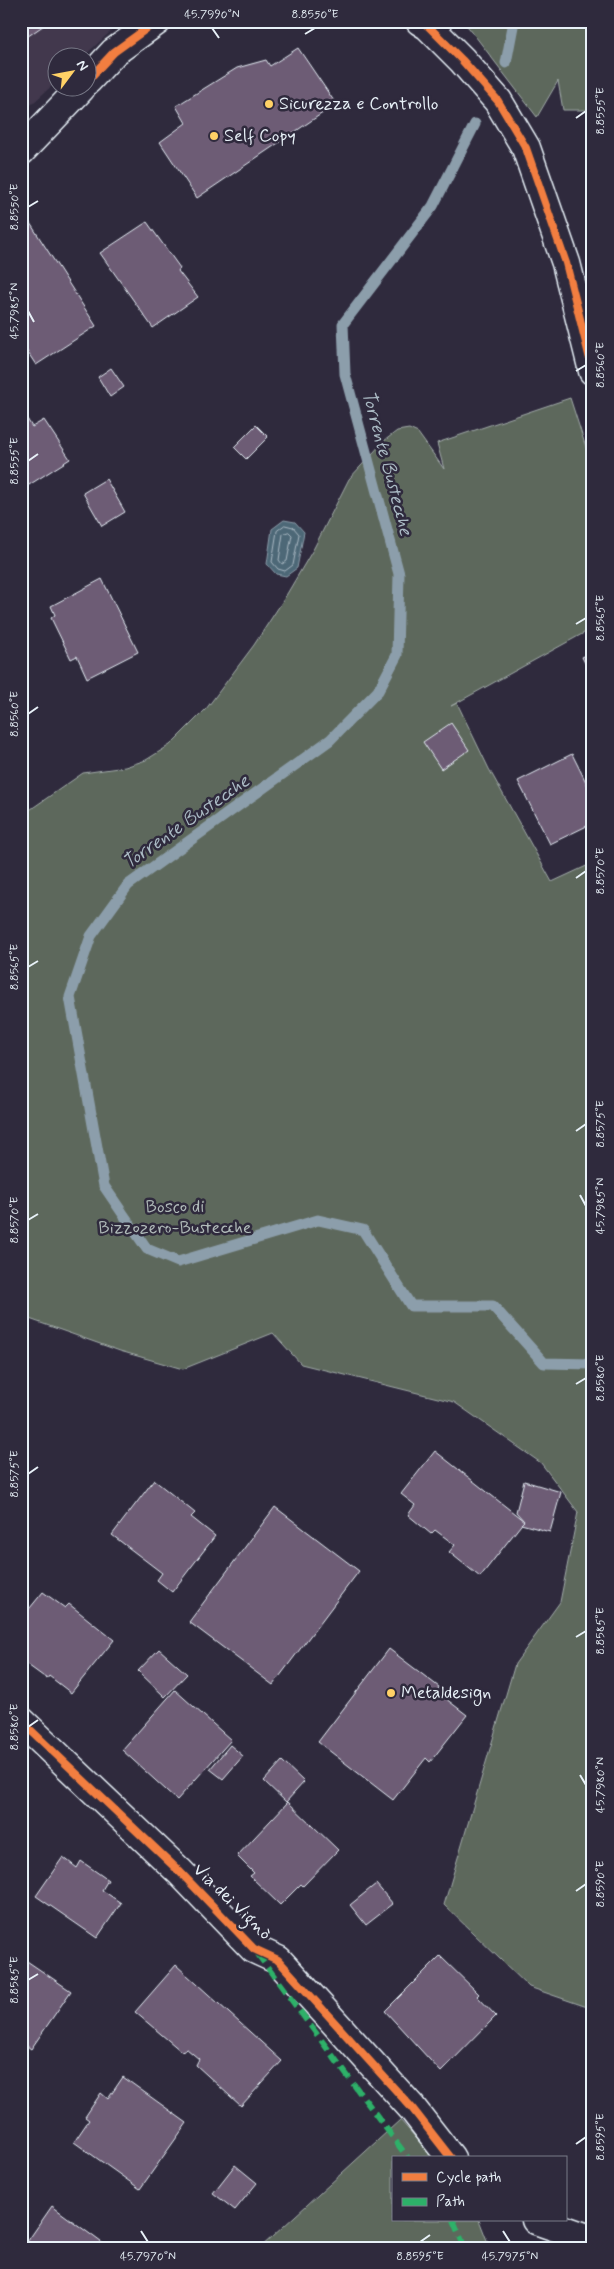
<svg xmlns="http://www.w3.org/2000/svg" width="614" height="2269" viewBox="0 0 614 2269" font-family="Mynerve,sans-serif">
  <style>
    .built { fill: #42394e }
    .green { fill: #5d675b; stroke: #a2acaa }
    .water { fill: #4e6777; stroke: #8c9eab }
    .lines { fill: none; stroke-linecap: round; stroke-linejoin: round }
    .shore { stroke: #aabac4; stroke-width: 1 }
    .stream { stroke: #8c9eab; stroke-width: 11 }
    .building { fill: #6d5b75; stroke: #e8f1f8 }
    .minor-casing { stroke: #e8f1f8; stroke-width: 31 }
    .minor { stroke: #2f2a3d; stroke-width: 28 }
    .quiet { stroke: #2db169; stroke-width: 6; stroke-dasharray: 12 6; stroke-linecap: butt }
    .cycleway-casing { stroke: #2f2a3d; stroke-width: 11 }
    .cycleway { stroke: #f27e40; stroke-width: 8 }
    .ticks { fill: none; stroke: #e8f1f8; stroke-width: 2 }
    .poi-dot { fill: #ffd166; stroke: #2f2a3d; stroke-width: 2 }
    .labels { text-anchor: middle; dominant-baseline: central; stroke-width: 5; stroke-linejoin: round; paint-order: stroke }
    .poi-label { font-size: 18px; fill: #e8f1f8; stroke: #2f2a3d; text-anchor: start }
    .park-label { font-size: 18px; fill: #b0bab9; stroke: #2f2a3d }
    .street-label { font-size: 18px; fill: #e8f1f8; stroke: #2f2a3d }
    .water-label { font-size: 19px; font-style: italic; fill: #aabac4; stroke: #2f2a3d }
    .neatline { fill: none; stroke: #e8f1f8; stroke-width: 2 }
    .ticks-label { font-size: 12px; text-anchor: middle; fill: #e8f1f8 }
  </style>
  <rect width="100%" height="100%" fill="#2f2a3d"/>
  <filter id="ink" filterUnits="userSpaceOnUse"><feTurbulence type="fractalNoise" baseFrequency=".02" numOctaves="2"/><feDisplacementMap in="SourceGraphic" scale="10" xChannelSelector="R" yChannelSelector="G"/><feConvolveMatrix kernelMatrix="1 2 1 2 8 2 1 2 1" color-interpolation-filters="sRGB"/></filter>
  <g filter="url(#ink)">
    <polygon class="built" points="21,21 122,21 83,57 58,58 57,81 21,114"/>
    <g class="green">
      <polygon points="461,21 593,21 593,110 563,110 558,81 537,117 469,28"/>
      <polygon points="570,398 593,469 593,628 451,706 457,703 489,769 552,882 593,863 593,2009 529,1987 444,1905 515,1664 560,1602 578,1512 541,1463 454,1402 301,1364 273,1333 183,1369 120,1351 21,1316 21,816 83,773 125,767 146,760 170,745 206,709 254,645 284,599 314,548 349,479 384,441 397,431 409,429 418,433 444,469 437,443"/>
      <polygon points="400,2120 434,2158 393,2158 393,2220 479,2220 490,2248 260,2248"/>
    </g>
    <polygon class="water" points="284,520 295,522 304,532 297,568 286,576 276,574 267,564 272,529"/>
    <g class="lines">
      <g class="shore">
        <polygon points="285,525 293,527 299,534 293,565 285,571 278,569 272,562 277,531"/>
        <polygon points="289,532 292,535 287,561 282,564 279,560 283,534"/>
      </g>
      <g class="stream">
        <polyline points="506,63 514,21"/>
        <polyline points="475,124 433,206 343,324 345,374 399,574 397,655 378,691 330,740 128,885 91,936 70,997 104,1186 147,1249 178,1262 318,1220 363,1230 411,1306 493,1306 544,1363 593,1364"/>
      </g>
    </g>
    <g class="building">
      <polygon points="21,21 50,21 21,41"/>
      <polygon points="298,48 336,104 197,198 160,142 186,123 176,106 237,68 266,60 270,66"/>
      <polygon points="147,222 180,268 178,271 198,297 153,328 100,253"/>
      <polygon points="30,223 96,326 36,365 21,342 21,229"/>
      <polygon points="111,368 124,387 110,397 98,377"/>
      <polygon points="21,409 32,427 44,420 70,459 21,490"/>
      <polygon points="256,425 268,437 246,459 234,447"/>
      <polygon points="106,479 125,512 102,526 83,493"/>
      <polygon points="102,579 138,652 87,678 77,656 71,659 51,618 55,615 51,606"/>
      <polygon points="593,652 593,679 582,657"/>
      <polygon points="451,723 469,750 441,769 423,742"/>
      <polygon points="572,754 593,796 593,823 550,844 518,781"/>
      <polygon points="435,1451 524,1521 480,1577 449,1552 455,1545 435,1530 431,1534 408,1515 415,1505 401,1494"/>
      <polygon points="154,1480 195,1513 191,1517 215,1536 172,1592 157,1580 162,1573 112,1535"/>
      <polygon points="524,1481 561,1492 550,1532 521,1524 524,1521 516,1512"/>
      <polygon points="275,1507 359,1571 273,1685 189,1622"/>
      <polygon points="43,1592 65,1608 69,1604 114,1640 71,1693 49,1676 47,1679 21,1660 21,1619"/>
      <polygon points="159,1649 187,1674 165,1697 138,1671"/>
      <polygon points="389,1649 439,1687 437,1692 467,1715 430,1762 426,1758 393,1800 318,1742"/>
      <polygon points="175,1690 231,1740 177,1800 122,1750"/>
      <polygon points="230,1745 243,1756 223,1779 210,1769"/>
      <polygon points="282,1761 304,1782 286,1802 264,1781"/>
      <polygon points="288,1802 338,1850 303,1886 301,1884 280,1905 250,1876 254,1873 237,1856"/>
      <polygon points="63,1857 77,1868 81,1861 108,1880 102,1890 121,1903 97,1938 36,1896"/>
      <polygon points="376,1884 393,1904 366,1925 350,1905"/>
      <polygon points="440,1956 479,1994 477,1996 496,2016 441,2072 385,2011"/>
      <polygon points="21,1957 71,1991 31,2049 21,2042"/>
      <polygon points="176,1965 282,2061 241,2106 196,2065 199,2059 187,2049 181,2051 135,2012"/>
      <polygon points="123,2077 187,2123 140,2189 74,2142 89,2120 85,2117 101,2093 108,2099"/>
      <polygon points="593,2109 593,2159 588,2158"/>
      <polygon points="235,2165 257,2183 235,2210 213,2193"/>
      <polygon points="52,2206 109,2248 23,2248"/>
    </g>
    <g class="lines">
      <defs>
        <g id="minor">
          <polyline points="420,21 428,26 462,60 498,101 526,148 566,263 593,371"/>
          <polyline points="88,80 114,52 157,21"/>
          <polyline points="21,151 81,88"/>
          <polyline points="21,1721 180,1872 254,1949 278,1960 412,2108 451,2158"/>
          <polyline points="536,2220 593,2240"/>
        </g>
      </defs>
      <use href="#minor" class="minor-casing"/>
      <use href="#minor" class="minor"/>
      <g class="quiet">
        <polyline points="257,1953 408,2158"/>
        <polyline points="453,2220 465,2248"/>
      </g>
      <defs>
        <g id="cycleway">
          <polyline points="420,21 428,26 462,60 498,101 526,148 566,263 593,371"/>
          <polyline points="88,80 114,52 157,21"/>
          <polyline points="21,1721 180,1872 254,1949 278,1960 412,2108 451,2158"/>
        </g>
      </defs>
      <use href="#cycleway" class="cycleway-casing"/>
      <use href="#cycleway" class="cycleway"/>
    </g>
  </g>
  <path class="ticks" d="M212,28L219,38M305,34L315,28M576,118L586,111M28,207L38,201M28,311L34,322M576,371L586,365M28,461L38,454M576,624L586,618M28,714L38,707M576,878L586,871M28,967L38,961M576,1131L586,1124M580,1195L586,1206M28,1220L38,1214M576,1384L586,1378M28,1474L38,1467M576,1637L586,1631M28,1727L38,1720M580,1775L586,1785M576,1891L586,1884M28,1980L38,1974M576,2144L586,2137M141,2231L148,2242M503,2231L510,2242M420,2242L430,2235"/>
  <g class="poi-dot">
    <circle cx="269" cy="104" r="5"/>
    <circle cx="214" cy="136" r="5"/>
    <circle cx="391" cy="1693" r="5"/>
  </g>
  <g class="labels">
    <g class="poi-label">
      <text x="279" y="104">Sicurezza e Controllo</text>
      <text x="224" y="136">Self Copy</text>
      <text x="401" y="1693">Metaldesign</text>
    </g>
    <g class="park-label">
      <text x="175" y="1207">Bosco di<tspan x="175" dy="21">Bizzozero-Bustecche</tspan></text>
    </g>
    <g class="street-label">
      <text transform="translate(232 1902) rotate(44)">Via dei Vignò</text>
    </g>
    <g class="water-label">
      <text transform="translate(387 463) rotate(75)">Torrente Bustecche</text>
      <text transform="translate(186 822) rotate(-35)">Torrente Bustecche</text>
    </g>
  </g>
  <rect width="614" height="2269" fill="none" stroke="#2f2a3d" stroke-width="55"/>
  <rect x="392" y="2156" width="175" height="65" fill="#2f2a3d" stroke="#797a88"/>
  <rect x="402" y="2173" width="25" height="8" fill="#f27e40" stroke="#797a88"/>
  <text x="436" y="2182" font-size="15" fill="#e8f1f8">Cycle path</text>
  <rect x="402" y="2198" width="25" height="8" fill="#2db169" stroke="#797a88"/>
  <text x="436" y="2206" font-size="15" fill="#e8f1f8">Path</text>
  <g transform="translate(72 72) rotate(58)"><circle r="24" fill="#2f2a3d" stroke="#797a88"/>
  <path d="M0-4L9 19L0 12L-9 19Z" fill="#ffd166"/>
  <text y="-8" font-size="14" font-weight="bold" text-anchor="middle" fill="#e8f1f8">N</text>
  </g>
  <rect x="28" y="28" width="558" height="2214" class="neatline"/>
  <g class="ticks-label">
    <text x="212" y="18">45.7990°N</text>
    <text x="315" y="18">8.8550°E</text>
    <text transform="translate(600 111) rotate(-90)" y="4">8.8555°E</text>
    <text transform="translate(14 207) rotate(-90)" y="4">8.8550°E</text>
    <text transform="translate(14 311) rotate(-90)" y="4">45.7985°N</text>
    <text transform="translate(600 365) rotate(-90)" y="4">8.8560°E</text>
    <text transform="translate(14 461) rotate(-90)" y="4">8.8555°E</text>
    <text transform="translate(600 618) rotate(-90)" y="4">8.8565°E</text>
    <text transform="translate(14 714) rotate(-90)" y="4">8.8560°E</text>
    <text transform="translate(600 871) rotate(-90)" y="4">8.8570°E</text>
    <text transform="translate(14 967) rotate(-90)" y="4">8.8565°E</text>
    <text transform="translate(600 1124) rotate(-90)" y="4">8.8575°E</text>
    <text transform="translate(600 1206) rotate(-90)" y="4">45.7985°N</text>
    <text transform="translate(14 1220) rotate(-90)" y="4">8.8570°E</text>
    <text transform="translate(600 1378) rotate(-90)" y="4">8.8580°E</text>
    <text transform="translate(14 1474) rotate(-90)" y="4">8.8575°E</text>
    <text transform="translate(600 1631) rotate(-90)" y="4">8.8585°E</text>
    <text transform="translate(14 1727) rotate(-90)" y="4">8.8580°E</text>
    <text transform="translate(600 1785) rotate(-90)" y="4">45.7980°N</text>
    <text transform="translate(600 1884) rotate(-90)" y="4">8.8590°E</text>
    <text transform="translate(14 1980) rotate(-90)" y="4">8.8585°E</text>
    <text transform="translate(600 2137) rotate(-90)" y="4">8.8595°E</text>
    <text x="148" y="2260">45.7970°N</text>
    <text x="420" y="2260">8.8595°E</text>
    <text x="510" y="2260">45.7975°N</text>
  </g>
</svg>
